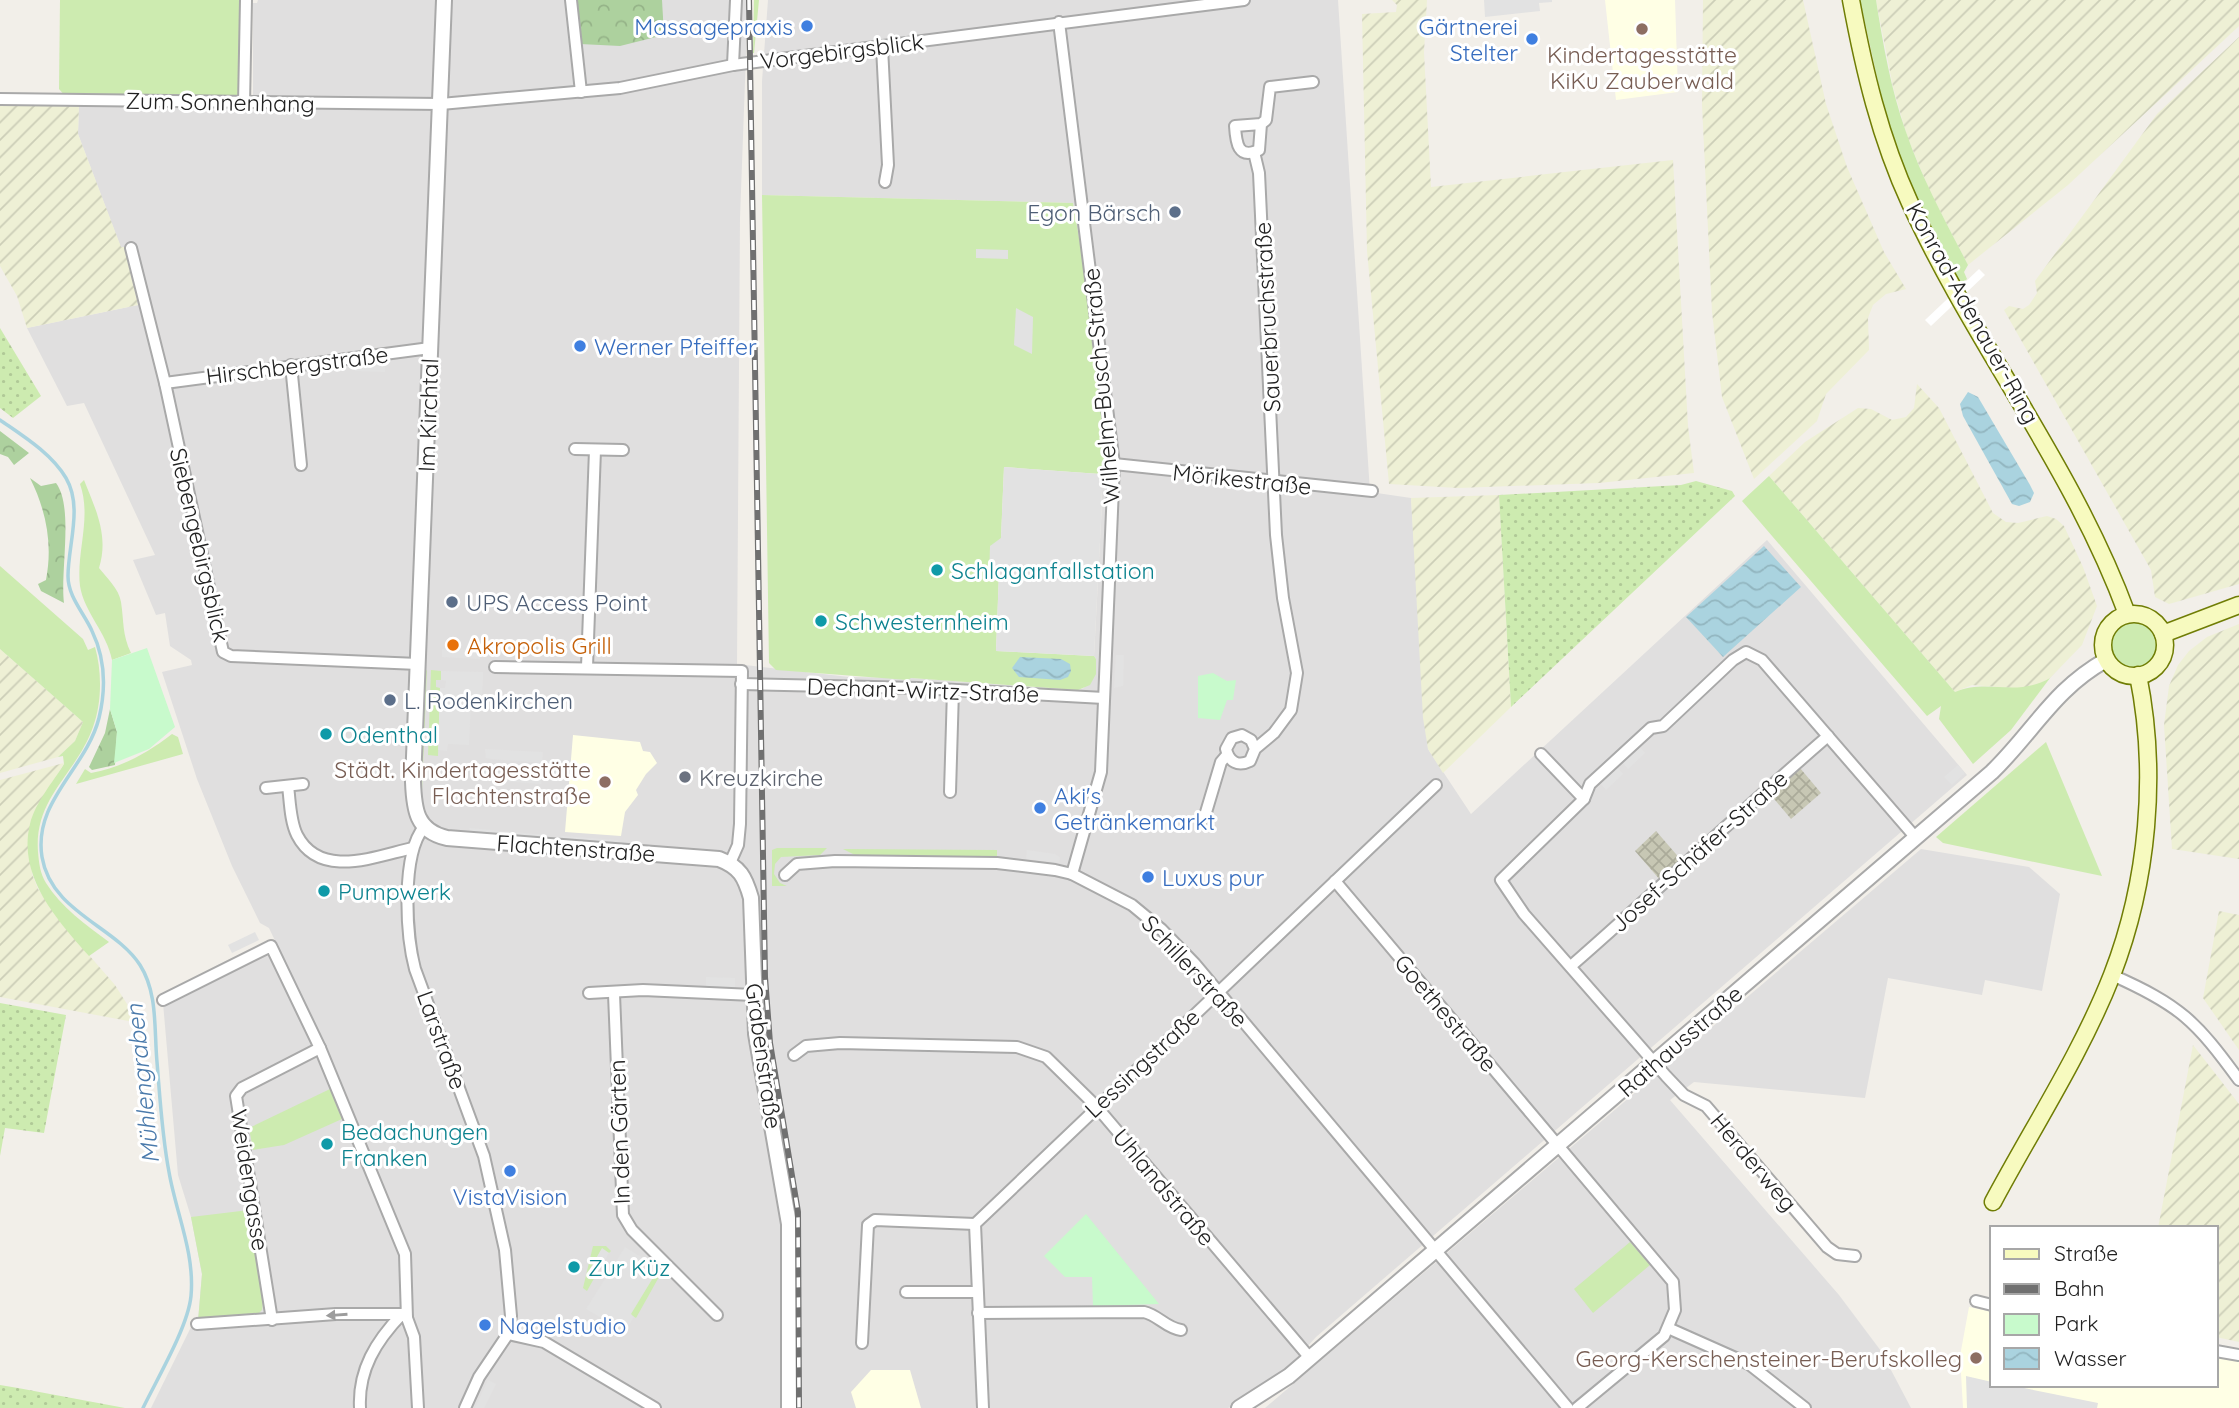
<svg xmlns="http://www.w3.org/2000/svg" width="2239" height="1408" viewBox="0 0 2239 1408" font-family="Quicksand,sans-serif">
  <style>
    .residential { fill: #e0dfdf }
    .education { fill: #ffffe5 }
    .construction { fill: url(#construction-cross-hatch) }
    .farmland { fill: url(#farmland-furrows) }
    .grass { fill: #cdebb0 }
    .forest { fill: url(#forest-crowns) }
    .park { fill: #c8facc }
    .garden { fill: url(#garden-dots) }
    .parking { fill: #e2e2e2 }
    .water { fill: url(#water-waves) }
    .pier { fill: #fff }
    .lines { fill: none; stroke-linecap: round; stroke-linejoin: round }
    .stream { stroke: #aad3df; stroke-width: 3.5 }
    .minor-casing { stroke: #a9a9a9; stroke-width: 14 }
    .tertiary-casing { stroke: #a9a9a9; stroke-width: 18 }
    .secondary-casing { stroke: #707d05; stroke-width: 19 }
    .minor { stroke: #fff; stroke-width: 10 }
    .tertiary { stroke: #fff; stroke-width: 14 }
    .secondary { stroke: #f7fabf; stroke-width: 16 }
    .rail-casing { stroke: #707070; stroke-width: 6 }
    .rail { stroke: #fff; stroke-width: 3.5; stroke-dasharray: 10; stroke-linecap: butt }
    .oneway { fill: #9c9c9c }
    .shop-dot { fill: #3f7fe0; stroke: #fff; stroke-width: 2.5 }
    .education-dot { fill: #8d6e63; stroke: #fff; stroke-width: 2.5 }
    .service-dot { fill: #5c6f8a; stroke: #fff; stroke-width: 2.5 }
    .culture-dot { fill: #0f9aa8; stroke: #fff; stroke-width: 2.5 }
    .food-dot { fill: #e8710a; stroke: #fff; stroke-width: 2.5 }
    .worship-dot { fill: #6b7280; stroke: #fff; stroke-width: 2.5 }
    .labels { text-anchor: middle; dominant-baseline: central; stroke-width: 6; stroke-linejoin: round; paint-order: stroke }
    .shop-label { font-size: 23px; fill: #366cbe; stroke: #fff; text-anchor: start }
    .street-label { font-size: 23px; fill: #222; stroke: #fff }
    .education-label { font-size: 23px; fill: #785e54; stroke: #fff; text-anchor: end }
    .service-label { font-size: 23px; fill: #4e5e75; stroke: #fff; text-anchor: start }
    .culture-label { font-size: 23px; fill: #0d838f; stroke: #fff; text-anchor: start }
    .food-label { font-size: 23px; fill: #c56008; stroke: #fff; text-anchor: start }
    .worship-label { font-size: 23px; fill: #5b616d; stroke: #fff; text-anchor: start }
    .water-label { font-size: 24px; font-style: italic; fill: #4a7aab; stroke: #fff }
  </style>
  <defs>
    <pattern id="construction-cross-hatch" width="8" height="8" patternUnits="userSpaceOnUse" patternTransform="scale(1.75)"><rect width="8" height="8" fill="#c7c7b4"/><path d="M0 0l8 8M0 8l8-8" fill="none" stroke="#abab9a"/></pattern>
    <pattern id="farmland-furrows" width="10" height="10" patternUnits="userSpaceOnUse" patternTransform="scale(1.75)"><rect width="10" height="10" fill="#eef0d5"/><path d="M-1 1l2-2M0 10L10 0M9 11l2-2" fill="none" stroke="#ccceb7"/></pattern>
    <pattern id="forest-crowns" width="20" height="18" patternUnits="userSpaceOnUse" patternTransform="scale(1.75)"><rect width="20" height="18" fill="#add19e"/><path d="M2 6a3 3 0 1 1 6 0M12 15a3 3 0 1 1 6 0" fill="none" stroke="#95b388"/></pattern>
    <pattern id="garden-dots" width="8" height="8" patternUnits="userSpaceOnUse" patternTransform="scale(1.75)"><rect width="8" height="8" fill="#cdebb0"/><path d="M2 2h.1M6 6h.1" fill="none" stroke="#b0c997" stroke-width="1.8" stroke-linecap="round"/></pattern>
    <pattern id="water-waves" width="16" height="10" patternUnits="userSpaceOnUse" patternTransform="scale(1.75)"><rect width="16" height="10" fill="#aad3df"/><path d="M0 5q4-4 8 0t8 0" fill="none" stroke="#92b5bf"/></pattern>
  </defs>
  <rect width="100%" height="100%" fill="#f2efe9"/>
  <g class="residential">
    <polygon points="258,0 748,0 740,218 737,664 849,677 911,678 1078,690 1084,688 1096,659 1094,656 1102,503 1100,474 1106,453 1085,272 1073,203 762,195 762,81 768,0 1338,0 1370,492 1411,498 1428,749 1471,814 1767,540 1967,775 1316,1337 1279,1378 1240,1404 1228,1408 151,1408 191,1327 198,1321 202,1274 191,1217 178,1175 163,1003 279,949 269,928 260,923 232,866 197,779 162,672 192,665 191,660 170,646 165,613 156,615 133,560 155,555 84,403 67,406 27,328 138,305 125,247 121,248 78,134 79,104 253,107 253,3 257,3"/>
    <polygon points="1921,849 2029,867 2060,894 2042,991 1985,980 1982,995 1888,978 1865,1098 1694,1082 1670,1100 1839,1295 1881,1351 1911,1408 1265,1408"/>
  </g>
  <g class="education">
    <polygon points="1605,0 1675,0 1678,92 1616,100"/>
    <polygon points="573,735 640,742 643,751 650,752 657,763 646,774 636,790 638,795 625,812 621,836 565,832"/>
    <polygon points="1969,1307 1992,1312 1992,1385 2216,1385 2216,1356 2239,1361 2239,1408 1963,1408 1960,1356"/>
    <polygon points="871,1370 910,1370 921,1408 856,1408 851,1392"/>
  </g>
  <g class="construction">
    <polygon points="1800,768 1821,793 1791,819 1770,794"/>
    <polygon points="1656,831 1682,861 1661,881 1635,851"/>
  </g>
  <g class="farmland">
    <polygon points="1392,0 1427,0 1424,52 1431,187 1673,160 1688,426 1694,473 1599,483 1458,488 1389,484 1367,251 1362,14 1396,12 1397,5"/>
    <polygon points="1703,0 1803,0 1826,104 1847,167 1884,252 1906,289 1886,294 1873,305 1868,318 1869,350 1826,394 1817,421 1754,479 1722,397 1712,312 1702,105"/>
    <polygon points="1876,0 2239,0 2239,26 2068,185 1968,265 1930,192 1907,136 1893,87"/>
    <polygon points="2239,37 2239,584 2169,604 2155,597 2151,570 2004,310 2009,306 2023,309 2029,305 2037,293 2035,281 2157,114"/>
    <polygon points="0,103 79,104 78,134 121,247 125,247 138,305 27,328 17,296 0,266"/>
    <polygon points="1917,384 1939,408 1993,513 2006,522 2018,523 2047,516 2056,519 2064,526 2083,567 2097,606 2082,645 2050,678 2037,685 2025,689 1972,685 1955,692 1769,476 1805,442 1858,408 1871,409 1892,420 1906,417 1914,408"/>
    <polygon points="1499,495 1511,707 1443,773 1428,749 1423,718 1411,498"/>
    <polygon points="2239,624 2239,859 2172,849 2164,725 2169,686 2178,665 2189,651 2207,637"/>
    <polygon points="0,649 83,722 75,741 58,757 0,773"/>
    <polygon points="64,763 30,824 32,874 38,889 82,947 115,985 139,1023 0,997 0,780"/>
    <polygon points="2219,911 2239,915 2239,1050 2203,998"/>
    <polygon points="2193,1045 2239,1104 2239,1342 2216,1337 2216,1228 2158,1228"/>
  </g>
  <g class="grass">
    <polygon points="60,0 243,0 242,93 234,100 66,97 59,89"/>
    <polygon points="754,0 759,0 754,53 753,53"/>
    <path d="M1860,0H1876C1883,44 1891,90 1906,132C1922,179 1946,222 1968,265L1964,272L1967,279L1960,286L1908,183L1889,131Z"/>
    <polygon points="762,195 1073,203 1085,272 1106,453 1100,474 1004,467 1001,538 990,579 999,573 996,651 1094,656 1096,659 1096,674 1090,685 1078,690 911,678 908,680 776,670 769,663"/>
    <path d="M1769,476L1955,692C1989,678 2015,698 2050,678L2011,730L1973,764L1939,719L1941,706L1927,716L1742,501Z"/>
    <path d="M84,480C96,510 109,536 99,568C107,578 119,589 121,602C124,621 122,635 131,653L112,660C107,633 84,612 80,586C76,552 92,518 80,484Z"/>
    <path d="M0,566L83,639L88,650L95,647C102,671 102,703 93,727C76,775 34,797 38,852C39,863 40,873 46,883C61,907 86,925 109,942L89,956C58,921 17,877 30,824C35,803 53,782 64,764L63,756L58,757L75,741L83,722L0,649Z"/>
    <circle cx="2134" cy="645" r="23"/>
    <polygon points="427,670 422,791 421,791 424,672"/>
    <polygon points="431,670 441,671 441,680 436,680 436,687 440,688 438,756 428,755"/>
    <path d="M172,734L178,737L183,754L76,784L85,769L91,773C122,767 146,754 172,734Z"/>
    <polygon points="2046,742 2102,876 1943,843 1936,837"/>
    <polygon points="777,848 827,848 820,855 781,857 775,864 774,874 780,883 787,886 772,886 772,850"/>
    <polygon points="843,849 997,850 997,857 855,855"/>
    <polygon points="330,1089 342,1119 284,1145 253,1150 249,1128"/>
    <polygon points="249,1210 263,1302 262,1310 256,1316 198,1321 202,1274 191,1217"/>
    <polygon points="1630,1242 1650,1265 1593,1313 1574,1289"/>
    <polygon points="593,1246 606,1246 611,1251 609,1253 602,1249 590,1269 597,1273 587,1291 583,1288"/>
    <polygon points="655,1259 664,1268 636,1318 621,1309 659,1268 651,1263"/>
  </g>
  <g class="forest">
    <polygon points="576,0 662,0 664,35 620,46 580,44"/>
    <polygon points="0,431 29,453 14,465 8,457 0,454"/>
    <path d="M30,478L41,486L56,483C74,507 60,571 64,603L41,591L38,584L46,580C53,544 46,510 30,478Z"/>
    <polygon points="110,709 117,732 115,765 92,770 89,767 105,733"/>
  </g>
  <g class="park">
    <polygon points="147,648 175,727 149,749 114,763 117,732 110,709 112,660"/>
    <polygon points="1213,673 1227,681 1236,680 1233,700 1227,700 1220,720 1198,718 1198,676"/>
    <polygon points="1086,1214 1159,1304 1093,1306 1092,1277 1065,1277 1044,1256"/>
  </g>
  <g class="garden">
    <polygon points="0,328 41,396 13,418 0,408"/>
    <polygon points="1696,481 1732,491 1735,496 1511,707 1499,495 1681,485"/>
    <polygon points="0,1003 66,1015 44,1133 5,1128 0,1156"/>
    <polygon points="0,1385 18,1388 125,1408 0,1408"/>
  </g>
  <g class="parking">
    <polygon points="1484,0 1552,0 1552,2 1539,3 1540,11 1485,17"/>
    <polygon points="862,53 859,57 773,68 768,65"/>
    <polygon points="976,249 1008,250 1008,259 976,258"/>
    <polygon points="1016,308 1033,317 1032,354 1014,345"/>
    <polygon points="355,363 385,363 385,372 355,371"/>
    <polygon points="1004,467 1100,474 1102,503 1094,656 996,651 999,573 989,580 990,546 1001,538"/>
    <polygon points="442,649 480,650 480,659 442,657"/>
    <polygon points="1116,655 1124,655 1123,686 1114,688"/>
    <polygon points="441,671 483,672 482,703 471,703 469,745 448,744 447,751 438,750 440,688 445,688 446,681 441,680"/>
    <polygon points="1639,746 1645,753 1628,769 1622,762"/>
    <polygon points="485,749 543,752 542,763 492,759 486,758"/>
    <polygon points="1958,765 1965,773 1952,785 1944,777"/>
    <polygon points="1617,767 1623,774 1606,790 1600,783"/>
    <polygon points="479,770 542,776 541,784 478,779"/>
    <polygon points="469,828 547,835 547,840 471,833"/>
    <polygon points="561,836 618,840 622,844 561,841"/>
    <polygon points="1027,850 1055,854 1060,857 1059,863 1026,859"/>
    <polygon points="255,932 259,940 232,953 228,945"/>
    <polygon points="706,977 735,978 735,989 706,988"/>
    <polygon points="625,1247 659,1268 631,1314 634,1317 625,1332 586,1309"/>
    <polygon points="602,1248 609,1253 597,1273 590,1269"/>
    <polygon points="1966,1376 1992,1382 1992,1385 2009,1385 2098,1403 2097,1408 1967,1408"/>
    <polygon points="488,1380 496,1384 484,1408 475,1408"/>
  </g>
  <g class="water">
    <polygon points="1968,392 1978,397 2030,485 2034,493 2030,502 2019,506 2012,504 1963,416 1960,404"/>
    <polygon points="1764,546 1801,587 1723,657 1686,617"/>
    <polygon points="1020,657 1061,659 1070,664 1071,671 1068,677 1060,680 1019,677 1012,668"/>
  </g>
  <polygon class="pier" points="1979,269 1985,275 1931,326 1925,320"/>
  <g class="lines">
    <path class="stream" d="M0,420C23,436 51,453 66,478C83,507 68,545 68,576C68,597 84,613 92,631C105,658 106,689 99,718C86,769 33,801 42,857C51,912 115,926 140,965C158,993 154,1030 157,1062C160,1098 162,1136 169,1172C176,1213 195,1253 191,1296C188,1327 157,1379 143,1408"/>
    <defs>
      <g id="minor">
        <polyline points="571,0 581,92"/>
        <polyline points="1059,22 1114,464 1101,772 1072,874"/>
        <polyline points="882,47 888,165 885,182"/>
        <polyline points="733,65 736,0"/>
        <polyline points="0,99 441,104 620,88 733,65 1244,0"/>
        <polyline points="244,104 246,0"/>
        <path d="M1261,124L1259,150C1238,160 1236,143 1235,126L1261,124L1266,120L1270,87L1313,82"/>
        <path d="M1254,152L1259,173L1276,535L1283,598L1297,673L1291,710L1274,733L1255,749L1250,761C1238,767 1229,762 1226,749L1232,738L1242,735L1251,740L1255,749"/>
        <polyline points="131,248 165,383 223,652 231,656 418,664"/>
        <polyline points="291,365 301,465"/>
        <polyline points="165,383 430,348"/>
        <polyline points="575,449 623,450"/>
        <polyline points="1114,464 1372,491"/>
        <polyline points="495,667 742,671 740,824 738,845 730,863"/>
        <polyline points="587,667 595,450"/>
        <polyline points="741,684 918,688 1104,698"/>
        <polyline points="1541,754 1584,799"/>
        <path d="M288,786C290,801 290,821 297,835C320,880 376,856 413,848"/>
        <polyline points="266,788 303,784"/>
        <polyline points="950,792 953,690"/>
        <polyline points="1204,819 1221,762 1227,755"/>
        <path d="M424,827C401,855 406,935 415,969L484,1156L505,1250L511,1316L508,1334L479,1377L465,1408"/>
        <polyline points="785,875 797,864 835,861 997,863 1055,870 1072,874 1132,905 1161,929 1195,964 1568,1408"/>
        <polyline points="1335,881 1673,1282 1675,1310 1664,1336 1577,1408"/>
        <path d="M1571,966C1658,890 1741,811 1828,736"/>
        <path d="M2112,975C2180,1005 2196,1021 2239,1080"/>
        <polyline points="589,993 643,990 753,995"/>
        <polyline points="614,994 623,1215 632,1230 717,1315"/>
        <polyline points="163,1000 271,946 320,1048 405,1254 407,1318 414,1337 418,1408"/>
        <polyline points="794,1055 806,1046 840,1043 1017,1047 1046,1057 1096,1106 1310,1358"/>
        <polyline points="1855,1256 1837,1254 1827,1247 1706,1106 1684,1095 1666,1076 1524,914 1501,880 1584,799 1590,784 1651,728 1663,726 1733,660 1746,652 1762,660 1916,838"/>
        <polyline points="906,1292 977,1292"/>
        <polyline points="1976,1301 1992,1305"/>
        <path d="M978,1313L1144,1312C1158,1315 1166,1328 1181,1330"/>
        <polyline points="272,1320 236,1096 242,1088 320,1048"/>
        <polyline points="197,1324 336,1314 402,1314"/>
        <polyline points="1668,1328 1749,1364 1805,1408"/>
        <polyline points="508,1334 544,1342 655,1408"/>
        <polyline points="862,1343 868,1225 875,1220 975,1224"/>
        <polyline points="2216,1351 2239,1355"/>
        <path d="M360,1408C358,1370 376,1341 402,1314L407,1318"/>
        <polyline points="983,1408 975,1224 1436,785"/>
      </g>
      <g id="tertiary">
        <path d="M444,0L413,782C414,809 416,831 447,838L719,859C740,867 745,877 751,898L756,1034L789,1224V1408"/>
        <path d="M1239,1408L1289,1376L1992,772C2034,731 2054,689 2106,660"/>
      </g>
      <g id="secondary">
        <path d="M1851,0C1864,70 1880,138 1910,203C1975,345 2073,467 2127,614"/>
        <circle cx="2134" cy="645" r="31"/>
        <polyline points="2163,634 2239,605"/>
        <path d="M1993,1202C2033,1127 2081,1054 2112,975C2148,882 2158,773 2138,675"/>
      </g>
    </defs>
    <use href="#minor" class="minor-casing"/>
    <use href="#tertiary" class="tertiary-casing"/>
    <use href="#secondary" class="secondary-casing"/>
    <use href="#minor" class="minor"/>
    <use href="#tertiary" class="tertiary"/>
    <use href="#secondary" class="secondary"/>
    <defs>
      <polyline id="rail" points="749,0 765,977 770,1043 798,1212 799,1408"/>
    </defs>
    <use href="#rail" class="rail-casing"/>
    <use href="#rail" class="rail"/>
  </g>
  <defs><path id="oneway-solid" d="M-6-.8H1V-3.2L6.5 0L1 3.2V.8H-6Z" transform="scale(1.75)"/></defs>
  <use class="oneway" href="#oneway-solid" transform="translate(337 1315) rotate(176)"/>
  <g class="shop-dot">
    <circle cx="807" cy="26" r="7"/>
    <circle cx="1532" cy="39" r="7"/>
    <circle cx="580" cy="346" r="7"/>
    <circle cx="1040" cy="808" r="7"/>
    <circle cx="1148" cy="877" r="7"/>
    <circle cx="510" cy="1171" r="7"/>
    <circle cx="485" cy="1325" r="7"/>
  </g>
  <g class="education-dot">
    <circle cx="1642" cy="29" r="7"/>
    <circle cx="605" cy="782" r="7"/>
    <circle cx="1976" cy="1358" r="7"/>
  </g>
  <g class="service-dot">
    <circle cx="1175" cy="212" r="7"/>
    <circle cx="452" cy="602" r="7"/>
    <circle cx="390" cy="700" r="7"/>
  </g>
  <g class="culture-dot">
    <circle cx="937" cy="570" r="7"/>
    <circle cx="821" cy="621" r="7"/>
    <circle cx="326" cy="734" r="7"/>
    <circle cx="324" cy="891" r="7"/>
    <circle cx="327" cy="1144" r="7"/>
    <circle cx="574" cy="1267" r="7"/>
  </g>
  <circle class="food-dot" cx="453" cy="645" r="7"/>
  <circle class="worship-dot" cx="685" cy="777" r="7"/>
  <g class="labels">
    <g class="shop-label">
      <text x="793" y="26" text-anchor="end">Massagepraxis</text>
      <text x="1518" y="26" text-anchor="end">Gärtnerei<tspan x="1518" dy="26">Stelter</tspan></text>
      <text x="594" y="346">Werner Pfeiffer</text>
      <text x="1054" y="795">Aki's<tspan x="1054" dy="26">Getränkemarkt</tspan></text>
      <text x="1162" y="877">Luxus pur</text>
      <text x="510" y="1196" text-anchor="middle">VistaVision</text>
      <text x="499" y="1325">Nagelstudio</text>
    </g>
    <g class="street-label">
      <text transform="translate(842 51) rotate(-7)">Vorgebirgsblick</text>
      <text transform="translate(220 102) rotate(1)">Zum Sonnenhang</text>
      <text transform="translate(1973 313) rotate(61)">Konrad-Adenauer-Ring</text>
      <text transform="translate(1267 317) rotate(-93)">Sauerbruchstraße</text>
      <text transform="translate(297 365) rotate(-7)">Hirschbergstraße</text>
      <text transform="translate(1101 386) rotate(-95)">Wilhelm-Busch-Straße</text>
      <text transform="translate(428 415) rotate(-88)">Im Kirchtal</text>
      <text transform="translate(1242 479) rotate(6)">Mörikestraße</text>
      <text transform="translate(200 545) rotate(77)">Siebengebirgsblick</text>
      <text transform="translate(923 690) rotate(2)">Dechant-Wirtz-Straße</text>
      <text transform="translate(576 848) rotate(4)">Flachtenstraße</text>
      <text transform="translate(1699 851) rotate(-42)">Josef-Schäfer-Straße</text>
      <text transform="translate(1195 971) rotate(47)">Schillerstraße</text>
      <text transform="translate(1446 1013) rotate(50)">Goethestraße</text>
      <text transform="translate(442 1040) rotate(70)">Larstraße</text>
      <text transform="translate(1680 1041) rotate(-41)">Rathausstraße</text>
      <text transform="translate(764 1056) rotate(82)">Grabenstraße</text>
      <text transform="translate(1142 1063) rotate(-43)">Lessingstraße</text>
      <text transform="translate(619 1132) rotate(-92)">In den Gärten</text>
      <text transform="translate(1754 1162) rotate(50)">Herderweg</text>
      <text transform="translate(250 1180) rotate(81)">Weidengasse</text>
      <text transform="translate(1164 1187) rotate(50)">Uhlandstraße</text>
    </g>
    <g class="education-label">
      <text x="1642" y="54" text-anchor="middle">Kindertagesstätte<tspan x="1642" dy="26">KiKu Zauberwald</tspan></text>
      <text x="591" y="769">Städt. Kindertagesstätte<tspan x="591" dy="26">Flachtenstraße</tspan></text>
      <text x="1962" y="1358">Georg-Kerschensteiner-Berufskolleg</text>
    </g>
    <g class="service-label">
      <text x="1161" y="212" text-anchor="end">Egon Bärsch</text>
      <text x="466" y="602">UPS Access Point</text>
      <text x="404" y="700">L. Rodenkirchen</text>
    </g>
    <g class="culture-label">
      <text x="951" y="570">Schlaganfallstation</text>
      <text x="835" y="621">Schwesternheim</text>
      <text x="340" y="734">Odenthal</text>
      <text x="338" y="891">Pumpwerk</text>
      <text x="341" y="1131">Bedachungen<tspan x="341" dy="26">Franken</tspan></text>
      <text x="588" y="1267">Zur Küz</text>
    </g>
    <g class="food-label">
      <text x="467" y="645">Akropolis Grill</text>
    </g>
    <g class="worship-label">
      <text x="699" y="777">Kreuzkirche</text>
    </g>
    <g class="water-label">
      <text transform="translate(142 1084) rotate(-96)">Mühlengraben</text>
    </g>
  </g>
  <rect x="1990" y="1226" width="228" height="161" fill="#ffffff" stroke="#a7a7a7" stroke-width="2"/>
  <rect x="2004" y="1249" width="35" height="10" fill="#f7fabf" stroke="#a7a7a7" stroke-width="2"/>
  <text x="2054" y="1261" font-size="21" fill="#222222">Straße</text>
  <rect x="2004" y="1284" width="35" height="10" fill="#707070" stroke="#a7a7a7" stroke-width="2"/>
  <text x="2054" y="1296" font-size="21" fill="#222222">Bahn</text>
  <rect x="2004" y="1314" width="35" height="21" fill="#c8facc" stroke="#a7a7a7" stroke-width="2"/>
  <text x="2054" y="1331" font-size="21" fill="#222222">Park</text>
  <rect x="2004" y="1348" width="35" height="21" fill="url(#water-waves)" stroke="#a7a7a7" stroke-width="2"/>
  <text x="2054" y="1366" font-size="21" fill="#222222">Wasser</text>
</svg>
